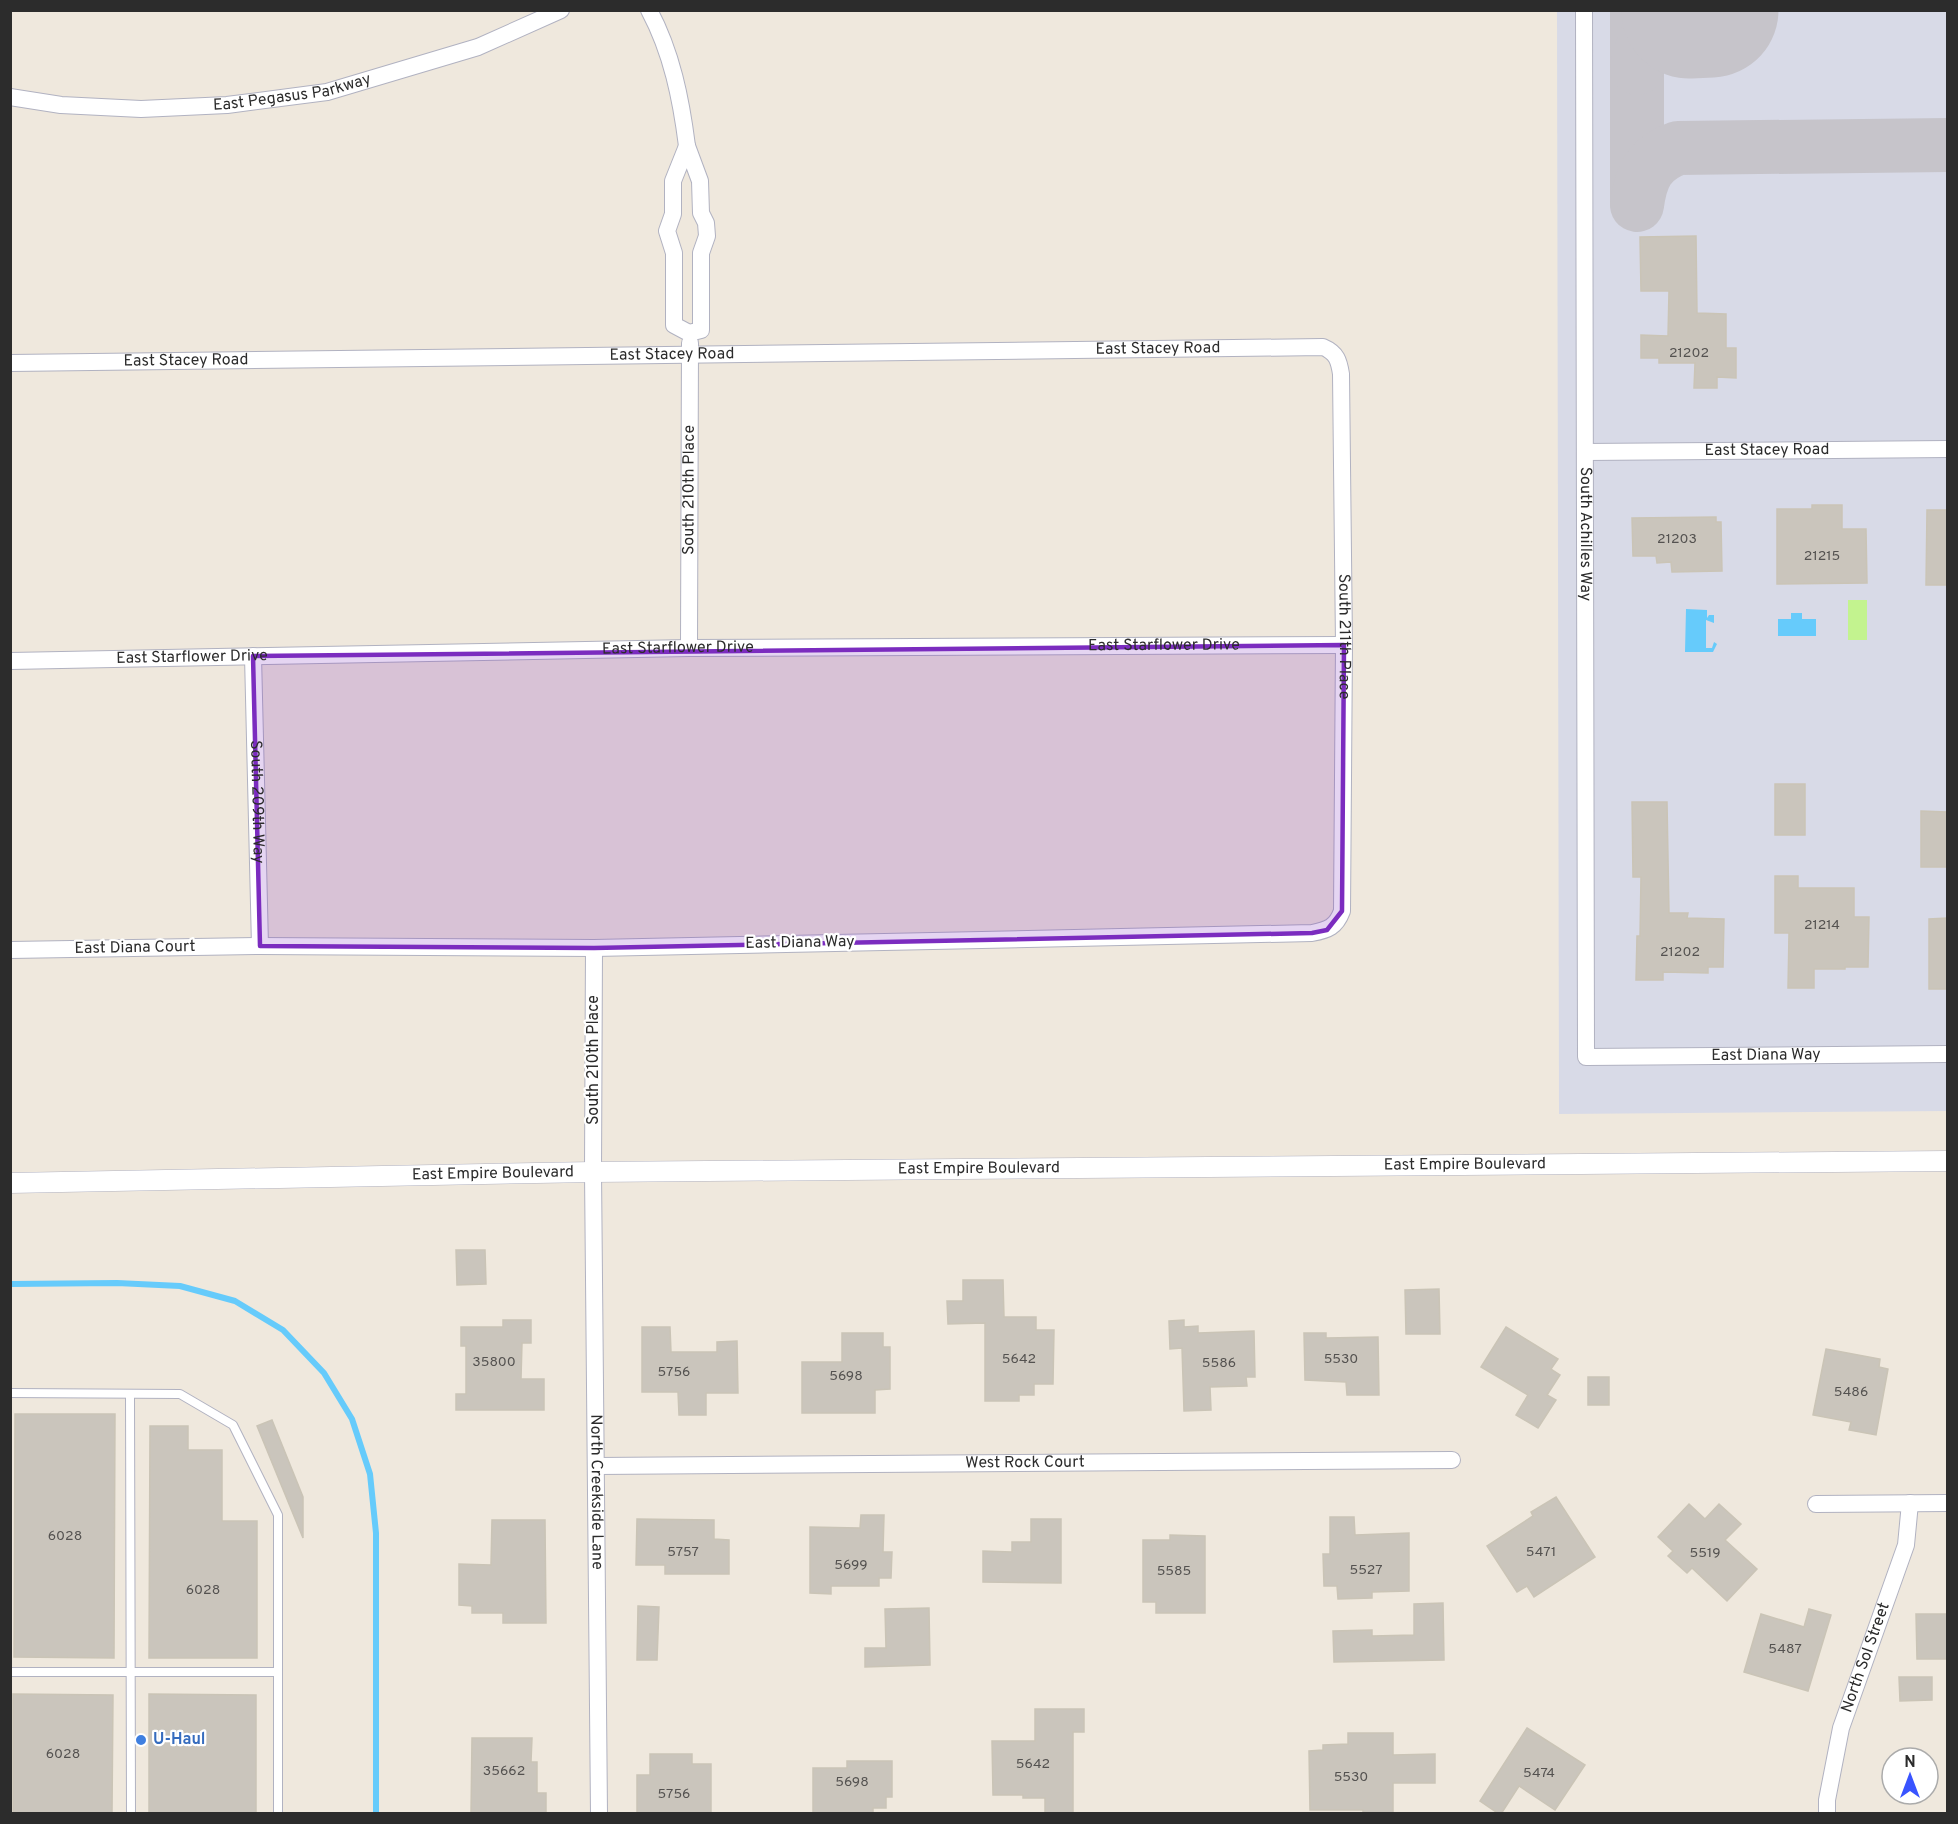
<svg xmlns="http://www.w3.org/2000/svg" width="1958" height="1824" viewBox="0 0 1958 1824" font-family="Overpass,sans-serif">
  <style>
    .airport { fill: #d8dae7 }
    .pitch { fill: #c3f38f }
    .water { fill: #66cbfb }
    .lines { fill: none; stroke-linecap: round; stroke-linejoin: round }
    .stream { stroke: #66cbfb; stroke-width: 6 }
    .taxiway { stroke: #c6c4ca; stroke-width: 54 }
    .runway { stroke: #c6c4ca; stroke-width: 135 }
    .building { fill: #cac5bc; stroke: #cac4b6; stroke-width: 1.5 }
    .service-casing { stroke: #b1b2c1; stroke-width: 10 }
    .minor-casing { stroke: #b1b2c1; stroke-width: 18 }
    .tertiary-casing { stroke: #b1b2c1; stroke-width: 21 }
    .service { stroke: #fff; stroke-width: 8 }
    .minor { stroke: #fff; stroke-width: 16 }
    .tertiary { stroke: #fff; stroke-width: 20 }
    .marked { fill: #7b2cbf; fill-opacity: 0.2; stroke: #7b2cbf; stroke-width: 4.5; stroke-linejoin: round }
    .shop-dot { fill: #3f7fe0; stroke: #fff; stroke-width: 2 }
    .labels { text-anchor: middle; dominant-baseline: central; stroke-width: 4.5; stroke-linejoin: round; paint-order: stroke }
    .number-label { font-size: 14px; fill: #545250 }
    .street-label { font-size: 16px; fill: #2c2c2c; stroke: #fff }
    .shop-label { font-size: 16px; font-weight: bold; fill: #366cbe; stroke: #fff; text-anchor: start }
  </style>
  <rect width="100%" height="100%" fill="#efe8dd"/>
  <polygon class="airport" points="1557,11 1947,11 1947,1111 1559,1114"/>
  <rect class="pitch" x="1848" y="600" width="19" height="40"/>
  <g class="water">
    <polygon points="1686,609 1707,610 1707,618 1709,615 1714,615 1714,623 1706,620 1706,648 1712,648 1714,642 1717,644 1713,652 1685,652"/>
    <polygon points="1791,613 1802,613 1802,619 1816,619 1816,636 1778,636 1778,619 1791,619"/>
  </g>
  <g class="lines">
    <polyline class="stream" points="10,1284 117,1283 180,1286 235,1301 283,1330 324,1373 352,1419 370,1474 376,1533 376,1814"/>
    <g class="taxiway">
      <polyline points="1637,10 1637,202"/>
      <path d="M1637,68C1643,37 1654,15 1689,11"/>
      <path d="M1637,205C1641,175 1649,159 1678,148L1948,145"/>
    </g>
    <polyline class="runway" points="1689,11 1711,10"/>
  </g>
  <g class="building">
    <polygon points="1696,236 1697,313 1726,314 1726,348 1736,348 1736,378 1717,377 1717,388 1694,388 1695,363 1659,363 1659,358 1641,358 1641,335 1668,336 1669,291 1641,291 1640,237"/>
    <polygon points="1812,505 1842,505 1842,529 1866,529 1867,583 1777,584 1777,509 1812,509"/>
    <polygon points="1927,510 1947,510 1947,585 1926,585"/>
    <polygon points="1716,517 1716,522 1721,522 1722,571 1672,572 1671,562 1657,563 1656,556 1633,556 1632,518"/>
    <rect x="1775" y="784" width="30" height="51"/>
    <polygon points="1632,802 1667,802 1669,913 1688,913 1687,918 1724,919 1723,967 1708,967 1708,973 1663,972 1663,980 1636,980 1637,936 1640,936 1641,877 1633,877"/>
    <polygon points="1921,811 1947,812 1947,867 1921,867"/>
    <polygon points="1775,876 1798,876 1798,888 1854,888 1854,917 1869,917 1868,967 1845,967 1845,969 1814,969 1814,988 1788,988 1789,933 1775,933"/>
    <polygon points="1947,918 1947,989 1929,989 1929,919"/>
    <polygon points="456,1250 485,1250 486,1284 457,1285"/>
    <polygon points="963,1280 1003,1280 1004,1317 1036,1317 1036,1330 1054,1330 1053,1384 1034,1384 1034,1395 1019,1395 1019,1401 985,1401 985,1323 948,1324 947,1301 963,1301"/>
    <polygon points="1439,1289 1440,1334 1406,1334 1405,1290"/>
    <polygon points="503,1320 531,1320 531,1343 522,1343 521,1379 544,1379 544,1410 456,1410 456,1394 466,1394 466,1346 461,1346 461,1327 503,1327"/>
    <polygon points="1184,1320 1184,1327 1198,1326 1198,1333 1254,1331 1255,1377 1246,1377 1247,1386 1210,1387 1211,1410 1184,1411 1182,1348 1170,1349 1169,1321"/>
    <polygon points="642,1327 670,1327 671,1352 717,1352 717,1342 737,1341 738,1393 706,1393 706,1415 679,1415 678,1392 642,1392"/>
    <polygon points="1506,1327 1558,1359 1551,1369 1560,1375 1547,1395 1556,1400 1538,1428 1516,1415 1528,1395 1481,1367"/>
    <polygon points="842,1333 883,1333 883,1347 890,1347 890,1389 875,1390 875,1413 802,1413 802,1362 842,1362"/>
    <polygon points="1304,1333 1326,1333 1326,1338 1378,1337 1379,1395 1347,1395 1346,1382 1305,1380"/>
    <polygon points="1826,1349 1880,1359 1879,1367 1888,1369 1876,1435 1849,1430 1851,1422 1813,1415"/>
    <rect x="1588" y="1377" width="21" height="28"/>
    <polygon points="15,1414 115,1414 114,1658 14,1657"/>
    <polygon points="272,1420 303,1497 303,1538 257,1426"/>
    <polygon points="150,1426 188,1426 188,1450 222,1450 222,1521 257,1521 257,1658 149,1658"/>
    <polygon points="1556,1497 1595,1557 1534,1597 1527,1586 1517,1592 1487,1546 1533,1516 1531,1512"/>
    <polygon points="1689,1504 1705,1519 1719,1504 1741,1524 1725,1540 1757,1569 1727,1601 1692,1568 1687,1573 1668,1556 1673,1551 1658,1537"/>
    <polygon points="861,1515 884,1515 883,1552 892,1552 891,1578 879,1578 879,1586 831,1586 831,1594 810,1593 810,1527 860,1528"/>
    <polygon points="1330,1517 1354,1517 1355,1535 1409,1533 1409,1591 1372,1592 1372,1598 1338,1599 1337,1586 1324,1586 1323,1554 1330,1554"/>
    <polygon points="637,1519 714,1520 714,1539 729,1540 729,1574 665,1574 665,1565 636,1565"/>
    <polygon points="1031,1519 1061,1519 1061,1583 983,1582 983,1551 1012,1552 1012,1542 1031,1542"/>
    <polygon points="492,1520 545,1520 546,1623 503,1623 503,1613 472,1613 472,1606 459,1605 459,1564 491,1565"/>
    <polygon points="1170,1535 1205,1536 1205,1613 1156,1613 1156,1602 1143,1602 1143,1540 1170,1540"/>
    <polygon points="1443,1603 1444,1660 1334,1662 1333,1631 1372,1630 1372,1636 1414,1635 1414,1604"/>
    <polygon points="638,1606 659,1607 657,1660 637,1660"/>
    <polygon points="929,1608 930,1665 865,1667 865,1648 886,1648 885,1609"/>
    <polygon points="1809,1609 1831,1615 1808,1691 1744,1672 1761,1614 1804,1627"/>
    <polygon points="1916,1614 1947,1614 1947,1659 1917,1659"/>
    <polygon points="1899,1677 1932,1677 1932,1700 1900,1701"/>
    <polygon points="13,1694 113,1695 112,1814 13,1814"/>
    <polygon points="149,1694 256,1695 256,1814 149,1814"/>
    <polygon points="1035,1709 1084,1709 1084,1732 1073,1732 1073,1814 1045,1814 1045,1798 1023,1798 1023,1795 993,1795 992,1741 1035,1741"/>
    <polygon points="1527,1728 1585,1765 1555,1810 1519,1786 1501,1814 1499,1814 1480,1801"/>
    <polygon points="1348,1733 1393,1733 1393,1755 1435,1754 1435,1783 1393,1783 1393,1814 1363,1814 1363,1810 1310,1810 1309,1751 1323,1750 1323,1745 1348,1744"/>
    <polygon points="472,1738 532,1738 531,1762 537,1762 537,1793 546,1793 546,1814 471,1813"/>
    <polygon points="650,1754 692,1754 692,1764 711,1764 711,1814 637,1814 637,1775 650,1775"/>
    <polygon points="847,1761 892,1761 892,1797 886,1797 886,1808 873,1808 873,1814 813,1814 813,1768 847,1768"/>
  </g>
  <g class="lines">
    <defs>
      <g id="service">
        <polyline points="10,1393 180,1394 233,1425 278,1515 278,1814"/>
        <polyline points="130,1394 131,1814"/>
        <polyline points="10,1672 278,1672"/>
      </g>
      <g id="minor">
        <path d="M649,10C672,53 681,99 687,146"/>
        <path id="s1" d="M1584,10L1586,1057L1948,1054"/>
        <path id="s2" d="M10,97L61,105L141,109L227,105L327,92L478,47L561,10"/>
        <polygon points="687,146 700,181 701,213 706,223 707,236 701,253 701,330 689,333 674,325 674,253 667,231 673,214 673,181"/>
        <path id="s3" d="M10,363L1323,347C1337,353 1339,361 1341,374L1344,645L1342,911C1336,927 1328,930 1312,933L594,948L260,946L10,950"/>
        <path id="s4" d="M1585,452L1948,449"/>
        <path id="s5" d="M689,648L690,343"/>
        <path id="s6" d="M253,656L260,946"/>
        <path id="s7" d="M10,661L689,648L1344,645"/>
        <path id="s8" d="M594,948L593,1172L599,1814"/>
        <path id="s9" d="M597,1466L1452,1460"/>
        <polyline points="1816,1504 1948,1503"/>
        <path id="s10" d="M1827,1814V1800L1841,1728L1906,1545L1910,1503"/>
      </g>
      <g id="tertiary">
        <path id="s11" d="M10,1183L593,1172L1948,1161"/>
      </g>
    </defs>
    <use href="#service" class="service-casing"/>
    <use href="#minor" class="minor-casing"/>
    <use href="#tertiary" class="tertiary-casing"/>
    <use href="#service" class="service"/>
    <use href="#minor" class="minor"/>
    <use href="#tertiary" class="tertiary"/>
  </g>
  <path class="marked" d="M1344,645L1342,911L1327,930L1312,933L594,948L260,946L253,656Z"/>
  <circle class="shop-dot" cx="141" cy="1740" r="6"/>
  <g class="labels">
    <g class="number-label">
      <text x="1689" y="353">21202</text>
      <text x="1677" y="539">21203</text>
      <text x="1822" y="556">21215</text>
      <text x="1822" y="925">21214</text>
      <text x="1680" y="952">21202</text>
      <text x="1019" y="1359">5642</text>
      <text x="1341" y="1359">5530</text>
      <text x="494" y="1362">35800</text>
      <text x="1219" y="1363">5586</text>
      <text x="674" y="1372">5756</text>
      <text x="846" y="1376">5698</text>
      <text x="1851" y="1392">5486</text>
      <text x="65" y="1536">6028</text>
      <text x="683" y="1552">5757</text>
      <text x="1541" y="1552">5471</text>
      <text x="1705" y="1553">5519</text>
      <text x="851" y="1565">5699</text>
      <text x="1366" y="1570">5527</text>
      <text x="1174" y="1571">5585</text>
      <text x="203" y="1590">6028</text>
      <text x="1785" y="1649">5487</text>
      <text x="63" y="1754">6028</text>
      <text x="1033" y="1764">5642</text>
      <text x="504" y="1771">35662</text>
      <text x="1539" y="1773">5474</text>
      <text x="1351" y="1777">5530</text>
      <text x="852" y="1782">5698</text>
      <text x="674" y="1794">5756</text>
    </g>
    <g class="street-label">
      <text stroke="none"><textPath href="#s2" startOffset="284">East Pegasus Parkway</textPath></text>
      <text stroke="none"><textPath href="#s3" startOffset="1148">East Stacey Road</textPath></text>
      <text stroke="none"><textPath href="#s3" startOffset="662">East Stacey Road</textPath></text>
      <text stroke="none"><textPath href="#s3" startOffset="176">East Stacey Road</textPath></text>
      <text stroke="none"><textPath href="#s4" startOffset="182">East Stacey Road</textPath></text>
      <text stroke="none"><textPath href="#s5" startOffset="158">South 210th Place</textPath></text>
      <text stroke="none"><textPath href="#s1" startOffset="524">South Achilles Way</textPath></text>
      <text stroke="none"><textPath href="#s3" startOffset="1610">South 211th Place</textPath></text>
      <text stroke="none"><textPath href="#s7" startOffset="1154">East Starflower Drive</textPath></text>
      <text stroke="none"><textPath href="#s7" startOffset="668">East Starflower Drive</textPath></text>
      <text stroke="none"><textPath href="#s7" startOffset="182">East Starflower Drive</textPath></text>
      <text stroke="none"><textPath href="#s6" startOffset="146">South 209th Way</textPath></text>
      <text transform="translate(800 943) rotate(-1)">East Diana Way</text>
      <text transform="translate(135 948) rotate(-1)">East Diana Court</text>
      <text stroke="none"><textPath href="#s1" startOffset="1227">East Diana Way</textPath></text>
      <text transform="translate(594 1060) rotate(-90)">South 210th Place</text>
      <text stroke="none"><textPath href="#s11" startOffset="1455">East Empire Boulevard</textPath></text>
      <text stroke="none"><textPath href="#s11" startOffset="969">East Empire Boulevard</textPath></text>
      <text stroke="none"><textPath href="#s11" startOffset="483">East Empire Boulevard</textPath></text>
      <text stroke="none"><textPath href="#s9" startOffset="428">West Rock Court</textPath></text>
      <text stroke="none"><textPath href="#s8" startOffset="544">North Creekside Lane</textPath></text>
      <text stroke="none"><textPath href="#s10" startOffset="162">North Sol Street</textPath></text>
    </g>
    <g class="shop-label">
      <text x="153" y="1740">U-Haul</text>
    </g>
  </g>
  <rect width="1958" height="1824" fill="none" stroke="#2c2c2c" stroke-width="24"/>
  <g transform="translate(1910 1776)"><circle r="28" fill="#ffffff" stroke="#ababab" stroke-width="1.5"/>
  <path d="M0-4.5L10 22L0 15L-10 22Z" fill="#3954ff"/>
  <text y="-9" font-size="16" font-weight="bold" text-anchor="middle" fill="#2c2c2c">N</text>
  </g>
</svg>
